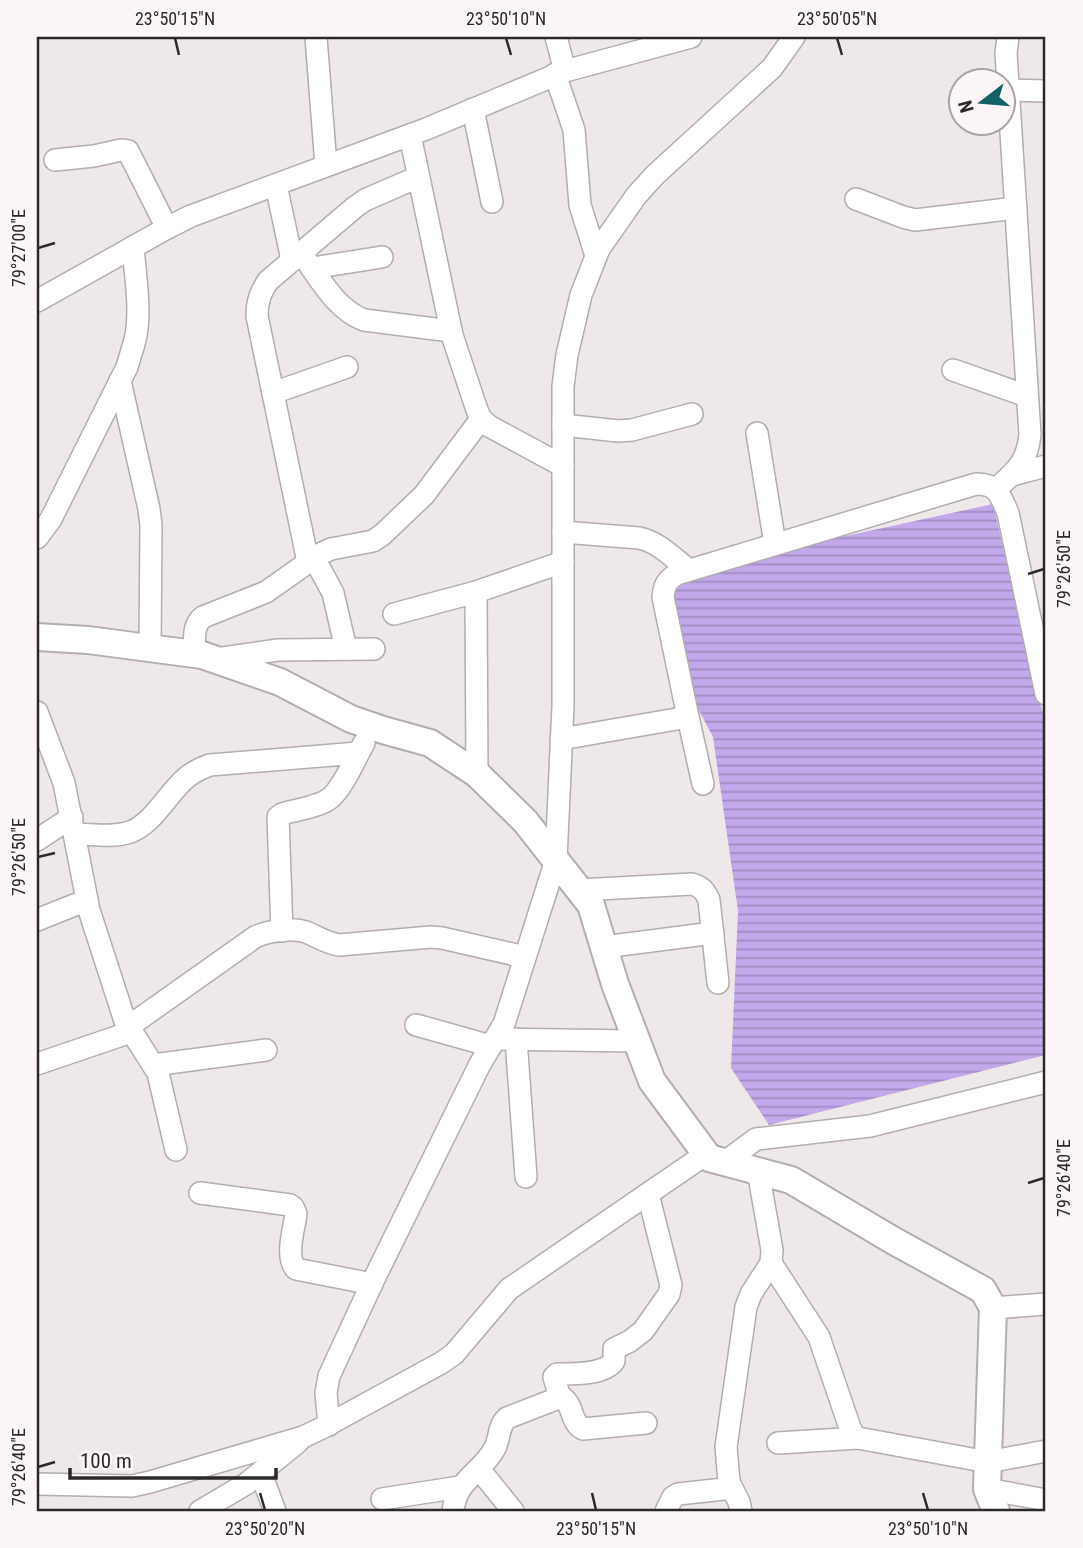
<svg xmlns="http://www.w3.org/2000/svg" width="1083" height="1548" viewBox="0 0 1083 1548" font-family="'Roboto Condensed',sans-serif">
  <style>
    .water { fill: url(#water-rules) }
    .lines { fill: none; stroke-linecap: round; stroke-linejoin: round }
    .minor-casing { stroke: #b3adad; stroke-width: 24 }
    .major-casing { stroke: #b3adad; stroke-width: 30 }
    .minor { stroke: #fff; stroke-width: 21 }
    .major { stroke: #fff; stroke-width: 26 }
    .ticks { fill: none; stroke: #2c2929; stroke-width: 2.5 }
    .neatline { fill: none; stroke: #2c2929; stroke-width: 2.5 }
    .ticks-label { font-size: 18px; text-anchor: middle; fill: #2c2929 }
  </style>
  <defs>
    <pattern id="water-rules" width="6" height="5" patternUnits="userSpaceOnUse" patternTransform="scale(1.75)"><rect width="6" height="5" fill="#c3a9ec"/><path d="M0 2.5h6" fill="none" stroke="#9f8abf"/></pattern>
  </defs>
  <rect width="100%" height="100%" fill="#efe8e9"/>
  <polygon class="water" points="993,504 1046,727 1046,1055 769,1125 731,1068 738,911 713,737 696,705 669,584 704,567"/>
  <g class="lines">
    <defs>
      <g id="minor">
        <polyline points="316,37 326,166"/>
        <polyline points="556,37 565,71"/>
        <polyline points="555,74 574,130 580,205 596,256"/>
        <polyline points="1009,90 1046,91"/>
        <polyline points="473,109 492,202"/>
        <polyline points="410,135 452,335 477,410 481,419 489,426 563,466"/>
        <polyline points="55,160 94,156 121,150 128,151 167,228"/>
        <polyline points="276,185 292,260"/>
        <polyline points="856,199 903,217 915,220 1016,208"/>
        <path d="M301,253C319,277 335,309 364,320L451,331"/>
        <polyline points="313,268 382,257"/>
        <polyline points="37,301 167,228 191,216 426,129 565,71 691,37"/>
        <polyline points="953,370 1027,396"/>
        <polyline points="120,381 149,509 151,525 150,648"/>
        <polyline points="273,393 347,367"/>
        <polyline points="563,425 618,431 632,430 692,414"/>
        <polyline points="757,433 775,544"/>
        <polyline points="1012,475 1046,466"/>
        <path d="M996,489C1016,471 1027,463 1030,435L1006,53L1008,37"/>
        <path d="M563,532L639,538C659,542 673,558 689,570"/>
        <path d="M37,538L51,519L127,367C130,356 134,346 136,335C141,307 135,275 133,247"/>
        <polyline points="314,558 333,593 346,649"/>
        <path d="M308,562L257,316C257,302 260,293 268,281L355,207L365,200L418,177"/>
        <polyline points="476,592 477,774"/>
        <polyline points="394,614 476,592 563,562"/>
        <path d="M194,654C195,641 192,625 203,617L266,592L320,554L331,549L373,541L382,535L424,495L481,419"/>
        <polyline points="216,659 278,650 374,649"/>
        <polyline points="37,712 64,783 89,910 125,1021 158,1073 176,1150"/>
        <polyline points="561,739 688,717"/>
        <path d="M703,784L688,717L663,597C664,585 667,580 677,574L976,484C998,484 1000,495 1008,513L1046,694"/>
        <path d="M75,834C92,834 113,838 130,832C153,824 168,793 186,778C193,772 201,768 210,765L358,753"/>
        <polyline points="37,840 72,817"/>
        <path d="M579,890L692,884C702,887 705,891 709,900L718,983"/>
        <polyline points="37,920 87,900"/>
        <path d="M282,931L278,817L282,814C295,810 318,807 329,799C342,790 356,757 364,743"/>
        <polyline points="604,947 713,933"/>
        <polyline points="416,1025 491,1046"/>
        <path d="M128,1027L255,937C268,931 292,927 306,932C318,937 326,943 339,945L431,937L442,938L525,957"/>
        <polyline points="496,1039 636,1041"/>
        <polyline points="516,1039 526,1177"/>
        <polyline points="37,1064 131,1032"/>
        <polyline points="153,1065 266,1050"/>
        <polyline points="725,1162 756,1139 870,1126 1046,1082"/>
        <path d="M200,1193L290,1205L293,1207L296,1214C294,1230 285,1256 296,1269L372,1284"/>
        <polyline points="771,1263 819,1337 850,1428 853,1434 858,1438 988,1462 1046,1451"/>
        <polyline points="993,1308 1046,1304"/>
        <path d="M560,1398L554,1377L557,1374C574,1374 604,1375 614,1361V1349L630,1341L643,1331L669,1294L671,1285L648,1194"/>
        <polyline points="329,1425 326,1393 329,1376 374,1279 480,1064 504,1024 556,860 563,706 563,386 567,355 581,295 599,249 636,196 655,175 772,68 794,37"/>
        <polyline points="778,1443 858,1438"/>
        <polyline points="479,1469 513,1511"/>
        <polyline points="261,1474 275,1511"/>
        <polyline points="729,1482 739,1502 741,1511"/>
        <polyline points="37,1484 132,1486 150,1482 303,1437 322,1428 441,1363 454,1354 509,1289 706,1154"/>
        <polyline points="987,1489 1046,1500"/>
        <polyline points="382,1499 460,1487"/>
        <polyline points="200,1511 246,1484 298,1442"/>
        <path d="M453,1511C456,1479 481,1474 495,1448C500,1438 498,1426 507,1418L556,1399L563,1398C574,1406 570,1422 583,1429L646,1423"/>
        <polyline points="666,1511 673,1497 678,1494 724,1489 729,1482 726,1447 746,1307 751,1294 771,1263 772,1250 758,1171"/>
      </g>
      <polyline id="major" points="37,637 88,640 202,655 280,682 351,719 383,730 430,743 477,774 525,821 591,905 615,984 652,1081 709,1158 791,1180 894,1241 983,1290 993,1308 987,1489 996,1511"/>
    </defs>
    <use href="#minor" class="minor-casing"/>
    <use href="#major" class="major-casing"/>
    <use href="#minor" class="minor"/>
    <use href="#major" class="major"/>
  </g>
  <path class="ticks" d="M175,38L179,55M506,38L511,55M837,38L842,55M38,248L55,243M1028,574L1044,569M38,857L55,853M1028,1183L1044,1178M38,1467L55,1462M260,1493L265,1510M592,1493L596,1510M923,1493L928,1510"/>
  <rect width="1083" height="1548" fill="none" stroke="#fdf6f6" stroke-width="77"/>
  <g transform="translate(982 102) rotate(254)"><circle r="33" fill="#fdf6f6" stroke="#a9a4a4" stroke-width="2"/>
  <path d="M0-5L12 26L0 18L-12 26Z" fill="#126265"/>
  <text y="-10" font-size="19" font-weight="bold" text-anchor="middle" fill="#2c2929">N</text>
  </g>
  <path d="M70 1468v10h206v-10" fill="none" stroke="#2c2929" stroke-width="3.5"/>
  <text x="80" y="1468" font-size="21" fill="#2c2929" stroke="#fdf6f6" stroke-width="5" paint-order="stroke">100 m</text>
  <rect x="38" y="38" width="1006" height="1472" class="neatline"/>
  <g class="ticks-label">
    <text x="175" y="25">23°50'15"N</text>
    <text x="506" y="25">23°50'10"N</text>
    <text x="837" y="25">23°50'05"N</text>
    <text transform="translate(19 248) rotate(-90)" y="6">79°27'00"E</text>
    <text transform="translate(1064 569) rotate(-90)" y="6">79°26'50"E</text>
    <text transform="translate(19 857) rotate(-90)" y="6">79°26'50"E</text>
    <text transform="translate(1064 1178) rotate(-90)" y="6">79°26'40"E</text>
    <text transform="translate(19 1467) rotate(-90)" y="6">79°26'40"E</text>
    <text x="265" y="1535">23°50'20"N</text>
    <text x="596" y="1535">23°50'15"N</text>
    <text x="928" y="1535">23°50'10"N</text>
  </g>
</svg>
